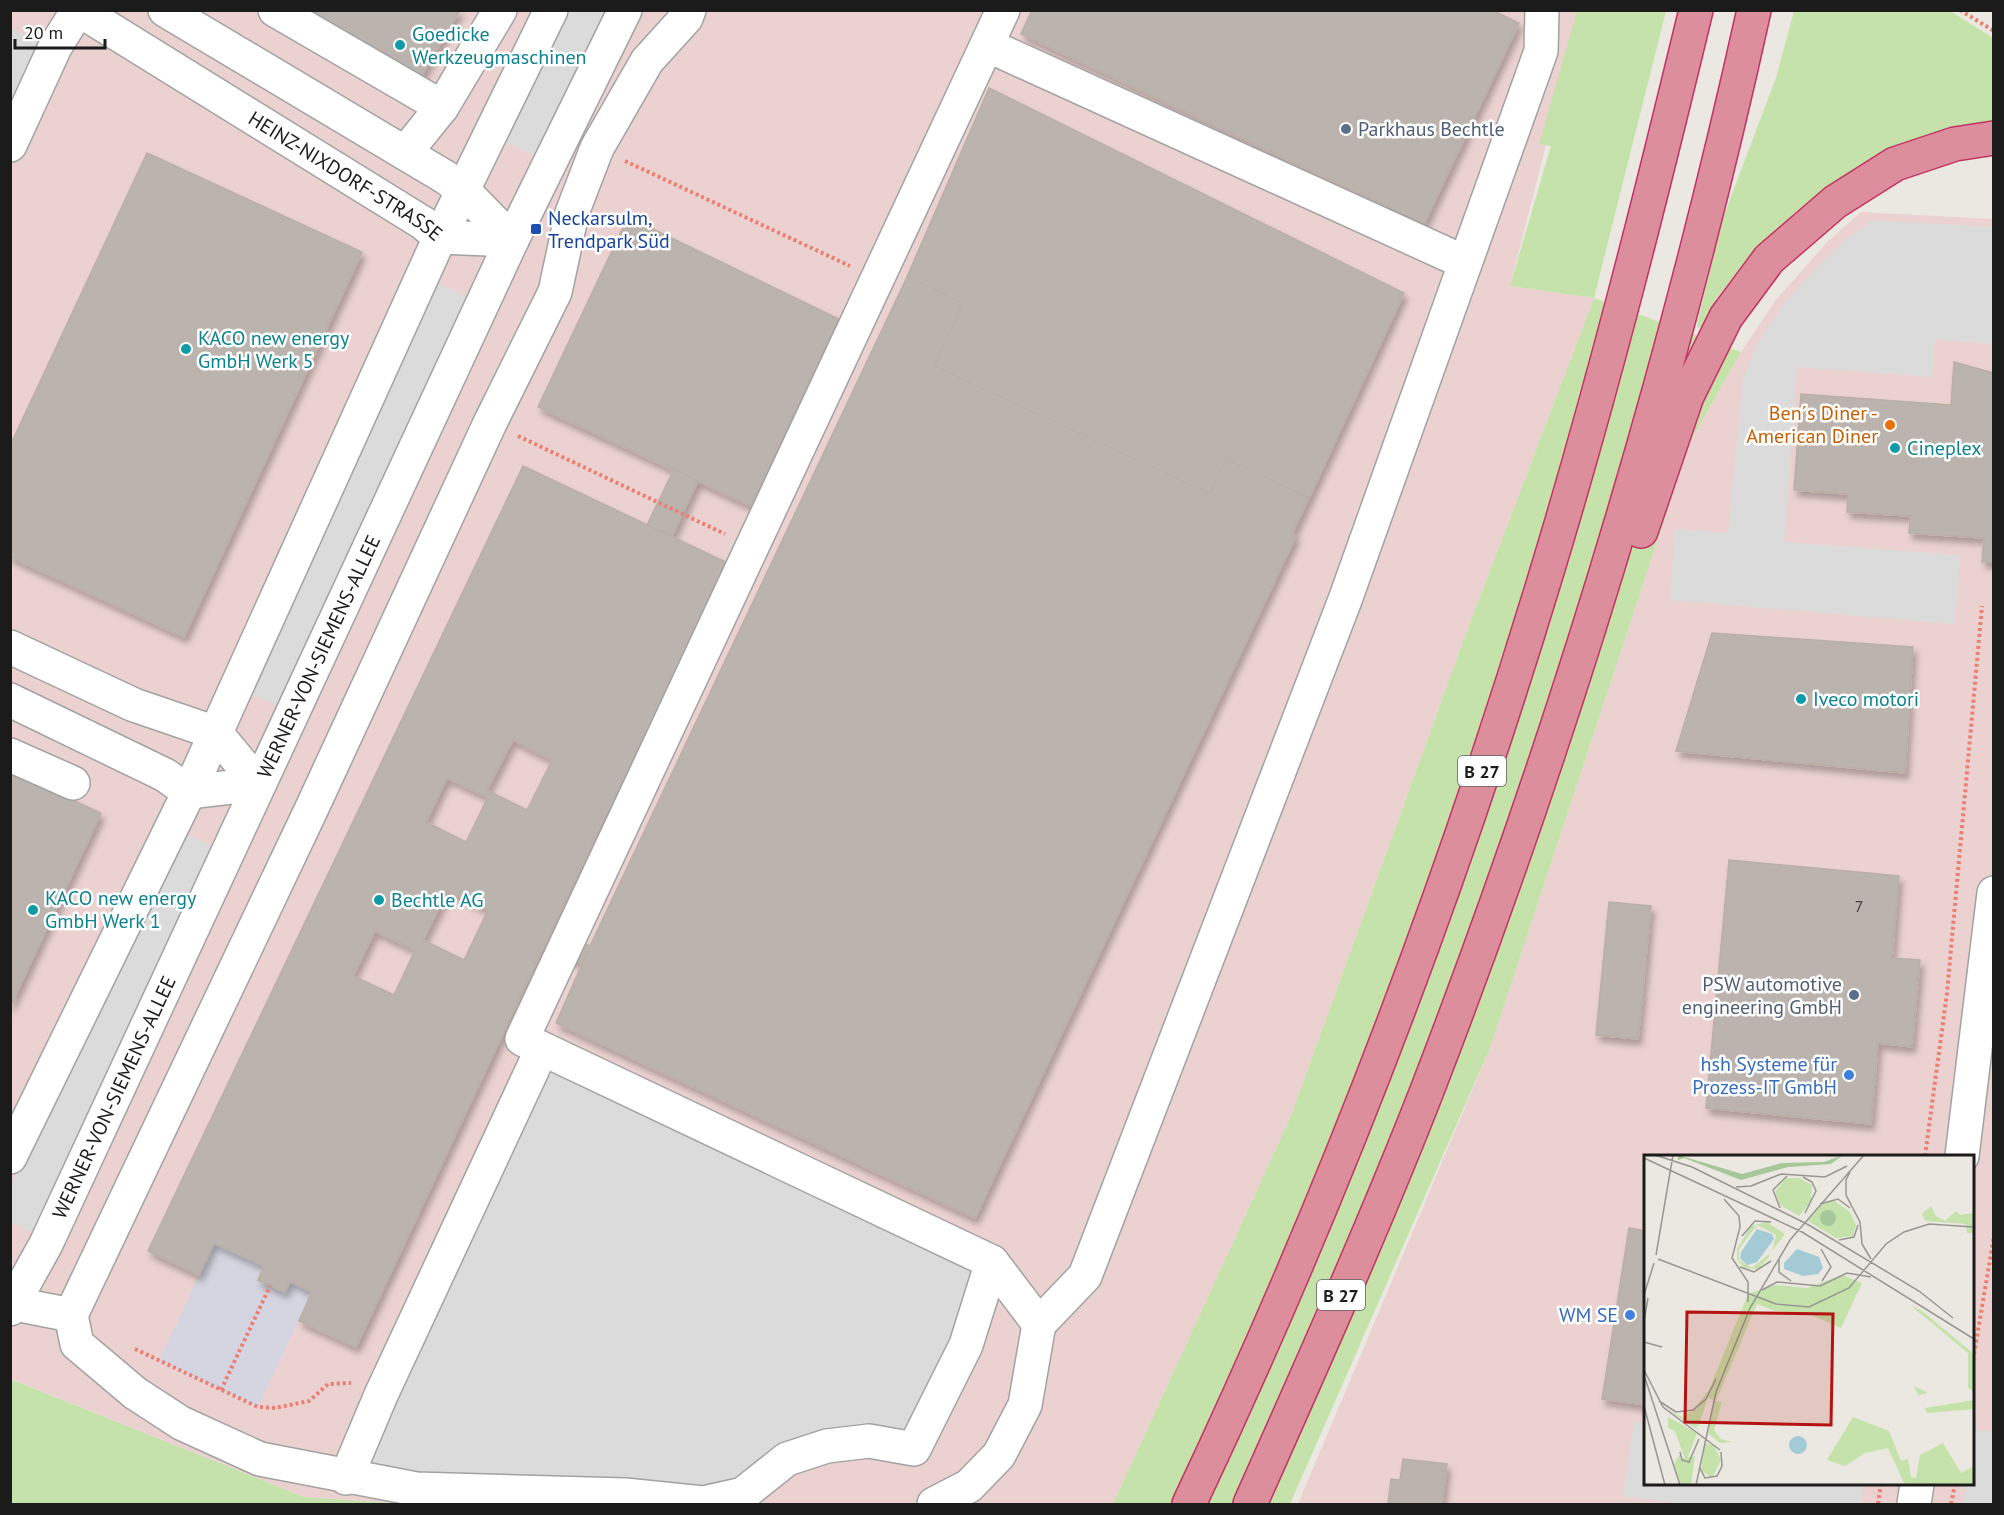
<svg xmlns="http://www.w3.org/2000/svg" width="2004" height="1515" viewBox="0 0 2004 1515" font-family="'PT Sans',sans-serif">
  <style>
    .commercial { fill: #ebd2d1; fill-rule: evenodd }
    .grass { fill: #c5e2aa }
    .parking { fill: #dbdbdb }
    .plaza { fill: #d5d5e1 }
    .building { fill: #bbb4ae; stroke: #bbafa5; stroke-width: 1.5; fill-rule: evenodd; filter: url(#shadow) }
    .lines { fill: none; stroke-linecap: round; stroke-linejoin: round }
    .minor-casing { stroke: #a2a2a2; stroke-width: 36 }
    .highway-casing { stroke: #c43363; stroke-width: 36 }
    .path { stroke: #ec7f71; stroke-width: 4; stroke-dasharray: 3 3; stroke-linecap: butt }
    .minor { stroke: #fff; stroke-width: 33 }
    .highway { stroke: #dd8e9c; stroke-width: 33 }
    .culture-dot { fill: #0f9aa8; stroke: #fff; stroke-width: 2 }
    .service-dot { fill: #5c6f8a; stroke: #fff; stroke-width: 2 }
    .transit-dot { fill: #1a4fb4; stroke: #fff; stroke-width: 2 }
    .food-dot { fill: #e8710a; stroke: #fff; stroke-width: 2 }
    .shop-dot { fill: #3f7fe0; stroke: #fff; stroke-width: 2 }
    .labels { text-anchor: middle; dominant-baseline: central; stroke-width: 5; stroke-linejoin: round; paint-order: stroke }
    .number-label { font-size: 16px; fill: #434140 }
    .shield { fill: #fff; stroke: #5f5f5f; stroke-width: 1.5 }
    .shield-label { font-size: 18px; font-weight: bold; fill: #1b1b1b }
    .culture-label { font-size: 20px; fill: #0d838f; stroke: #fff; text-anchor: start }
    .service-label { font-size: 20px; fill: #4e5e75; stroke: #fff; text-anchor: start }
    .street-label { font-size: 20px; fill: #1b1b1b; stroke: #fff }
    .transit-label { font-size: 20px; fill: #164399; stroke: #fff; text-anchor: start }
    .food-label { font-size: 20px; fill: #c56008; stroke: #fff; text-anchor: end }
    .shop-label { font-size: 20px; fill: #366cbe; stroke: #fff; text-anchor: end }
    .inset-road { fill: none; stroke: #989692; stroke-width: 1.5 }
    .view { fill: #b41311; fill-opacity: 0.15; stroke: #b41311; stroke-width: 3 }
    .inset-edge { fill: none; stroke: #1b1b1b; stroke-width: 3 }
  </style>
  <defs>
    <filter id="shadow"><feDropShadow dx="3.5" dy="6" stdDeviation="3" flood-color="#0004"/></filter>
  </defs>
  <rect width="100%" height="100%" fill="#ebe8e1"/>
  <g class="commercial">
    <polygon points="10,11 1580,11 1510,286 1594,298 1461,647 1291,1116 1113,1504 407,1504 304,1497 11,1379"/>
    <path d="M1861,212L1993,219V1504H1298L1490,1048L1690,442L1741,352L1775,301L1828,241ZM1646,1156H1972V1484H1646Z"/>
  </g>
  <g class="grass">
    <polygon points="1577,11 1666,11 1594,298 1741,352 1690,442 1490,1048 1290,1504 1113,1504 1291,1116 1461,647 1594,298 1510,286 1551,146 1539,144"/>
    <polygon points="1794,11 1950,11 1993,38 1993,120 1934,134 1832,183 1795,212 1743,264 1717,298 1704,325 1698,328 1697,324 1724,215 1776,78"/>
    <polygon points="10,1379 304,1497 407,1504 11,1504"/>
  </g>
  <g class="parking">
    <polygon points="564,11 614,11 543,160 503,141"/>
    <polygon points="11,28 44,44 11,116"/>
    <polygon points="1873,220 1993,227 1993,344 1935,339 1932,377 1797,367 1784,542 1960,555 1955,624 1670,600 1675,529 1728,533 1743,378 1760,339 1783,305 1813,271 1843,241"/>
    <polygon points="438,283 477,302 283,708 243,690"/>
    <polygon points="179,830 220,850 38,1235 11,1222 10,1187"/>
    <polygon points="533,1030 1004,1253 980,1314 982,1350 933,1451 927,1454 875,1450 787,1471 753,1504 323,1483"/>
    <polygon points="1634,1421 1645,1423 1646,1484 1864,1484 1861,1504 1685,1504 1623,1496"/>
    <polygon points="1974,1429 1993,1432 1993,1504 1963,1504 1966,1484 1972,1484"/>
  </g>
  <polygon class="plaza" points="214,1243 264,1266 258,1280 284,1292 290,1281 312,1292 258,1407 159,1361"/>
  <g class="building">
    <polygon points="302,10 460,10 419,80"/>
    <polygon points="1032,10 1492,10 1519,23 1424,224 1021,34"/>
    <polygon points="989,88 1404,293 1309,498 1226,459 1210,494 934,366 963,303 907,277"/>
    <polygon points="147,153 362,252 184,637 10,557 10,446"/>
    <polygon points="628,217 839,319 751,506 538,407"/>
    <polygon points="907,277 963,303 934,366 1210,494 1226,459 1309,498 1292,534 1296,536 975,1218 556,1023 590,946"/>
    <polygon points="1954,362 1994,373 1994,562 1982,562 1984,538 1909,533 1910,516 1847,512 1848,494 1794,490 1801,394 1951,405"/>
    <path d="M523,466L728,563L544,946L356,1347L299,1321L312,1292L290,1281L285,1292L258,1280L264,1266L214,1243L199,1275L148,1251ZM513,740L552,760L527,810L487,790ZM447,778L488,797L466,842L426,822ZM448,891L488,910L464,960L423,940ZM375,931L415,950L394,995L353,976Z"/>
    <polygon points="674,469 698,481 672,536 647,525"/>
    <polygon points="1712,633 1913,647 1905,773 1676,751"/>
    <polygon points="10,771 101,813 10,1007"/>
    <polygon points="1729,860 1899,876 1892,958 1920,960 1912,1047 1878,1043 1871,1124 1706,1108"/>
    <polygon points="1609,902 1651,906 1638,1039 1596,1035"/>
    <polygon points="552,929 590,946 582,964 544,946"/>
    <polygon points="1629,1228 1646,1231 1646,1405 1602,1399"/>
    <polygon points="1403,1459 1447,1464 1442,1504 1388,1504 1391,1479 1400,1480"/>
  </g>
  <g class="lines">
    <defs>
      <g id="minor">
        <path id="s1" d="M79,10L423,223L440,237L512,240"/>
        <polyline points="165,10 445,177 463,190 512,240"/>
        <polyline points="275,10 442,107"/>
        <polyline points="1003,10 522,1039 992,1262 1039,1324"/>
        <polyline points="987,45 1464,262"/>
        <polyline points="10,145 55,47 78,10"/>
        <polyline points="405,153 442,107 500,10"/>
        <polyline points="10,647 134,705 216,733 258,784 189,792 165,775 10,700"/>
        <polyline points="10,755 73,783"/>
        <polyline points="1962,1156 1994,893"/>
        <polyline points="10,1157 189,792 440,237 551,10"/>
        <polyline points="10,1303 71,1315 311,810 490,423 555,292 572,213 597,148 647,61 686,18 689,10"/>
        <path id="s2" d="M10,1309L46,1244L512,240L625,10"/>
        <polyline points="71,1315 77,1344 135,1393 181,1423 260,1459 416,1489 625,1495 703,1503 743,1494 787,1459 827,1446 869,1441 914,1449 966,1345 992,1262"/>
        <polyline points="346,1478 381,1395 542,1049"/>
        <polyline points="934,1504 969,1486 999,1455 1025,1405 1039,1324 1085,1276 1345,600 1541,51 1542,10"/>
        <polyline points="1914,1504 1917,1484"/>
      </g>
      <g id="highway">
        <polyline points="1641,531 1687,396 1726,317 1769,259 1835,202 1895,164 1955,144 1994,138"/>
        <path d="M1189,1504C1330,1206 1449,895 1545,578C1602,391 1650,201 1696,10"/>
        <path d="M1250,1504C1311,1367 1373,1229 1428,1088C1563,738 1673,377 1754,10"/>
      </g>
    </defs>
    <use href="#minor" class="minor-casing"/>
    <use href="#highway" class="highway-casing"/>
    <g class="path">
      <polyline points="1960,10 1994,31"/>
      <polyline points="625,161 850,266"/>
      <polyline points="518,436 725,534"/>
      <polyline points="1925,1156 1947,993 1982,606"/>
      <polyline points="135,1349 258,1407 275,1408 309,1401 328,1384 351,1383"/>
      <polyline points="1972,1366 1994,1236"/>
      <polyline points="221,1390 270,1286"/>
      <polyline points="1878,1504 1881,1484"/>
      <polyline points="1951,1504 1955,1484"/>
    </g>
    <use href="#minor" class="minor"/>
    <use href="#highway" class="highway"/>
  </g>
  <g class="culture-dot">
    <circle cx="400" cy="45" r="6"/>
    <circle cx="186" cy="349" r="6"/>
    <circle cx="1895" cy="448" r="6"/>
    <circle cx="1801" cy="699" r="6"/>
    <circle cx="379" cy="900" r="6"/>
    <circle cx="33" cy="910" r="6"/>
  </g>
  <g class="service-dot">
    <circle cx="1346" cy="129" r="6"/>
    <circle cx="1854" cy="995" r="6"/>
  </g>
  <rect class="transit-dot" x="530" y="223" width="12" height="12" rx="3"/>
  <circle class="food-dot" cx="1890" cy="425" r="6"/>
  <g class="shop-dot">
    <circle cx="1849" cy="1075" r="6"/>
    <circle cx="1630" cy="1315" r="6"/>
  </g>
  <g class="labels">
    <g class="number-label">
      <text x="1859" y="906">7</text>
    </g>
    <g class="shield">
      <rect x="1458" y="756" width="48" height="30" rx="4.5"/>
      <rect x="1317" y="1280" width="48" height="30" rx="4.5"/>
    </g>
    <g class="shield-label">
      <text x="1482" y="771">B 27</text>
      <text x="1341" y="1295">B 27</text>
    </g>
    <g class="culture-label">
      <text x="412" y="34">Goedicke<tspan x="412" dy="23">Werkzeugmaschinen</tspan></text>
      <text x="198" y="338">KACO new energy<tspan x="198" dy="23">GmbH Werk 5</tspan></text>
      <text x="1907" y="448">Cineplex</text>
      <text x="1813" y="699">Iveco motori</text>
      <text x="45" y="898">KACO new energy<tspan x="45" dy="23">GmbH Werk 1</tspan></text>
      <text x="391" y="900">Bechtle AG</text>
    </g>
    <g class="service-label">
      <text x="1358" y="129">Parkhaus Bechtle</text>
      <text x="1842" y="984" text-anchor="end">PSW automotive<tspan x="1842" dy="23">engineering GmbH</tspan></text>
    </g>
    <g class="street-label">
      <text stroke="none"><textPath href="#s1" startOffset="314">HEINZ-NIXDORF-STRASSE</textPath></text>
      <text stroke="none"><textPath href="#s2" startOffset="722">WERNER-VON-SIEMENS-ALLEE</textPath></text>
      <text stroke="none"><textPath href="#s2" startOffset="236">WERNER-VON-SIEMENS-ALLEE</textPath></text>
    </g>
    <g class="transit-label">
      <text x="548" y="218">Neckarsulm,<tspan x="548" dy="23">Trendpark Süd</tspan></text>
    </g>
    <g class="food-label">
      <text x="1878" y="413">Ben´s Diner -<tspan x="1878" dy="23">American Diner</tspan></text>
    </g>
    <g class="shop-label">
      <text x="1837" y="1064">hsh Systeme für<tspan x="1837" dy="23">Prozess-IT GmbH</tspan></text>
      <text x="1618" y="1315">WM SE</text>
    </g>
  </g>
  <g transform="translate(1644 1155)">
    <rect width="330" height="330" fill="#ebe8e1"/>
    <path d="M142,23H155L168,30L167,46L155,61L136,50L131,37ZM189,45L206,57L212,70L209,81L192,83L164,66L177,50ZM287,51L292,61L301,66L312,56L316,60L330,58V78H323L322,69L281,66L278,59ZM123,67L141,79L128,96L132,80L113,70L95,94V105L108,113L125,99V102L114,114L100,113L93,104V94L107,71ZM198,120L218,128L197,173L167,160L131,156L113,149L72,246L78,247L70,275L77,284L88,287L76,288L64,278L71,246L64,243L54,272L51,270L54,275L23,254L40,263L39,259L47,257L65,235L104,139L131,130L163,133ZM266,150L278,156L330,199V237L324,233V198ZM270,231L284,238L274,240L281,253L330,245V254L283,258ZM24,262L53,278L42,307L31,276L24,273ZM209,262L245,276L257,306L264,304L267,322L272,323L276,300L299,288L317,318L330,311V330H261L244,293L221,298L201,311L183,305ZM61,288L70,291L77,305L68,323L57,315ZM36,299V304L51,301L47,330H37L30,309Z" fill="#c5e2aa"/>
    <path d="M34,0L98,19L138,8L180,7L199,0L187,9L144,12L97,25L40,3L34,5ZM176 63a8 8 0 1 1 16 0a8 8 0 1 1-16 0Z" fill="#a6c799"/>
    <path d="M113,74L128,79L130,84L113,107L103,110L96,103L97,97ZM153,94L175,102L179,113L174,119L159,121L140,114V108ZM145 290a9 9 0 1 1 18 0a9 9 0 1 1-18 0Z" fill="#a4cad6"/>
    <path class="inset-road" d="M11,0L48,12L163,69L275,136L309,163M0,3L158,77L330,184M206,17L202,25V40L216,67L218,89L227,104M159,22L168,27L172,36L161,58M92,32L107,31L137,19L181,22L203,11M80,44L95,61L96,72L88,103L104,127V147M176,49L194,44L206,53M136,53L129,35L143,21M98,81L111,66L127,67M195,85L210,82L214,70M177,94L187,112L178,126M12,100L29,0M14,104L132,149L165,152L205,133L242,89L260,77L285,69L330,72M135,104V117L147,126M96,112L110,117L127,106M118,135L133,127L176,131L203,118L227,122M0,140L10,108M0,166L4,143M0,187L18,192M0,215L19,252L76,295M1,223L36,330M15,246L32,257L49,255L62,244L72,224M0,251L21,330M36,297L38,305L45,307L55,284M56,313L61,323L73,321L78,311L77,297M52,330L72,237L106,153L146,85L220,0"/>
    <path class="view" d="M43,157L189,159L187,270L41,267Z"/>
    <rect width="330" height="330" class="inset-edge"/>
  </g>
  <rect width="2004" height="1515" fill="none" stroke="#1b1b1b" stroke-width="24"/>
  <path d="M15 39v9h90v-9" fill="none" stroke="#1b1b1b" stroke-width="3"/>
  <text x="24" y="39" font-size="18" fill="#1b1b1b" stroke="#ffffff" stroke-width="4.5" paint-order="stroke">20 m</text>
</svg>
